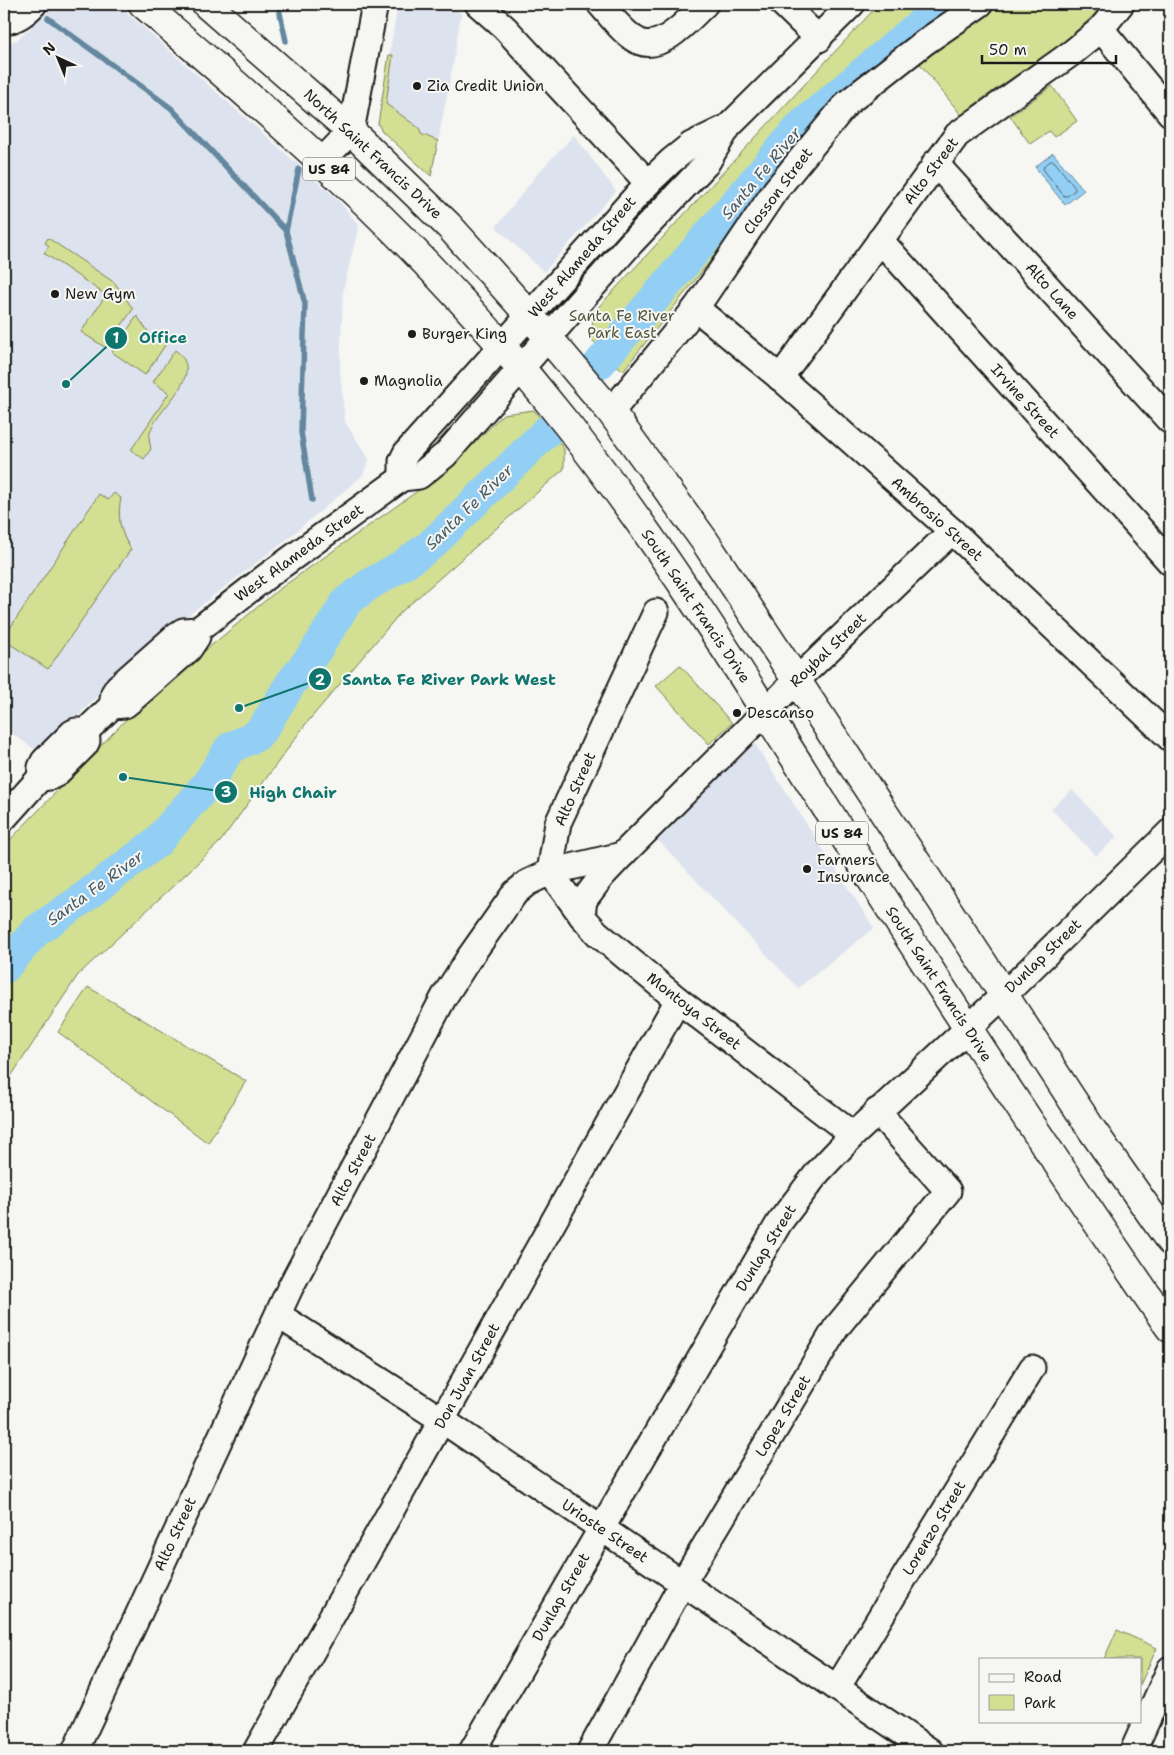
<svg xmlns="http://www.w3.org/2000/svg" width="1174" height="1755" viewBox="0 0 1174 1755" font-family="'Shantell Sans',sans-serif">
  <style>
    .built { fill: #dde3ee }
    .green { fill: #d3df92; stroke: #787e57 }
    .water { fill: #93cff4; stroke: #63879e }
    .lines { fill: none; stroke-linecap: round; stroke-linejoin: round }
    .shore { stroke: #4c6472; stroke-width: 1 }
    .stream { stroke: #63879e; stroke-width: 5.5 }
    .river { stroke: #93cff4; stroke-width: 32 }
    .minor-casing { stroke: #1c1c1c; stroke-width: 29 }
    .highway-casing { stroke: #1c1c1c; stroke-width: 31 }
    .minor { stroke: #f6f6f2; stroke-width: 25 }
    .highway { stroke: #f6f6f2; stroke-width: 28 }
    .poi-dot { fill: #1c1c1c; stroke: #f6f6f2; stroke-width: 2 }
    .labels { text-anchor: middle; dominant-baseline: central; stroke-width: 4; stroke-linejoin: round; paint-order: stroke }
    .shield { fill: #f6f6f2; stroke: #5d5d5c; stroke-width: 1 }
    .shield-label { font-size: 14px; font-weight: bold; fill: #1c1c1c }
    .poi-label { font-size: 15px; fill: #1c1c1c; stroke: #f6f6f2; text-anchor: start }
    .street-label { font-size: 15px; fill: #1c1c1c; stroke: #f6f6f2 }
    .park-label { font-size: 15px; fill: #53563f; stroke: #f6f6f2 }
    .water-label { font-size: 16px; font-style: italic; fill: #465b68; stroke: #f6f6f2 }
    .leader { fill: none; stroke: #0f766e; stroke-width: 2 }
    .callout-dot { fill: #0f766e; stroke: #f6f6f2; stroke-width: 2 }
    .mark-label { font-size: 15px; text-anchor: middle; font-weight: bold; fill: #fff }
    .callout-label { font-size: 16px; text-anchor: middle; font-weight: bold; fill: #0f766e; stroke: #f6f6f2; stroke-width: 4; stroke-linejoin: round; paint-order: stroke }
  </style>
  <rect width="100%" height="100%" fill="#f6f6f2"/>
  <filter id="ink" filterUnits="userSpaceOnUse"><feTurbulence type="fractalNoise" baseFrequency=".02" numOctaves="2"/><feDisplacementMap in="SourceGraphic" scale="10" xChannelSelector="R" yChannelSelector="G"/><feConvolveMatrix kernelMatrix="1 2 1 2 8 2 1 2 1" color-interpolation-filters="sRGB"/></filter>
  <g filter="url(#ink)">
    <g class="built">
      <polygon points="56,4 117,4 337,199 359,225 343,291 340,371 345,422 369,459 363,475 285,541 174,626 95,699 40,753 4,728 4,44 17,40"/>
      <polygon points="398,4 447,4 461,13 454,59 433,167 379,114"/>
      <polygon points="574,135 616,191 544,272 496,227 539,172"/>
      <polygon points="753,741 874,928 798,988 656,838"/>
      <polygon points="1072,790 1117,837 1096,856 1051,809"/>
    </g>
    <g class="green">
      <polygon points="879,4 958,4 837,101 623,371 592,340 593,313"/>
      <path d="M997,4H1104C1077,35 1042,58 1008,81C992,92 976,102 962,116L916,59Z"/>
      <polygon points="389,55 393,55 386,104 419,128 421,134 438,141 431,176 382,131 378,124"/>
      <polygon points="1052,86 1077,121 1054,137 1049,131 1030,144 1010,116"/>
      <polygon points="48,238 115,283 133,309 106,348 81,332 106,295 44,253 49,246 45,243"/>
      <polygon points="137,316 149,333 166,344 145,375 112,352"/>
      <path d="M175,350C209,375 156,408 150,433C148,439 150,443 151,449L144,459L131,450L169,393L153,382Z"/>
      <polygon points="534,410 564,449 564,469 401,612 305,725 220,842 78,975 4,1087 4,847 7,843 140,705 278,590 450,468 503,414"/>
      <path d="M114,493L121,498C117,517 120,533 131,549L48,669L4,640V637L99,494L108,500Z"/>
      <polygon points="680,665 732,723 709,744 656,686"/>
      <polygon points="88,987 246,1081 208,1143 58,1032"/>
      <polygon points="1117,1630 1157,1648 1140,1685 1140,1659 1104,1659"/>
    </g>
    <polygon class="water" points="1053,153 1084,190 1065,205 1035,167"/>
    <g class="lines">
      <polygon class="shore" points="1051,161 1054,161 1075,188 1075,190 1067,196 1064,196 1043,169 1044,166"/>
      <g class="stream">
        <polyline points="278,4 286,41"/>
        <polyline points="48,18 171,108 286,231 305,304 301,432 312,500"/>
        <polyline points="286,231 299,169"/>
      </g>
      <g class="river">
        <polyline points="599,364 801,126 944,4"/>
        <polyline points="194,800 210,780 230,748 256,736 264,727 291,683 315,652 347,601 370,584 403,565 431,545 547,431"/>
        <polyline points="4,968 37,930 78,902 157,842 187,807"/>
      </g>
      <defs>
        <g id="minor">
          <polyline points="478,4 505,28 648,183"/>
          <path d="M600,4C610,15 625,36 640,42C663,51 690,18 705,4"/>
          <polyline points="783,4 819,39"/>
          <path d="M4,22C17,19 25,14 34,4"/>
          <polyline points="1101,29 1170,113"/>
          <polyline points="322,161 351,131 375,4"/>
          <polyline points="935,163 1169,420"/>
          <polyline points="880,240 1170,562"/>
          <polyline points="696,308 784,381 952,531 1170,738"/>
          <polyline points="780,378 957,135 1073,52 1101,29 1121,4"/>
          <polyline points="611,412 696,308 775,191 847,103 925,42 980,4"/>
          <polyline points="402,478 402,461 406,453 648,183 671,161 691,145 728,127"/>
          <polyline points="112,706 125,705 130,701 189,649 197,637 198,630 267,576 402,478 419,476 445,455 631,243 706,164 728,127 852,4"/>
          <polyline points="43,778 50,777 56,774 85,745 87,741 86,731"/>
          <polyline points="4,818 40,778 41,767 44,761 72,733 76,731 86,731 112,706 114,693 118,687 177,635 183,631 198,630"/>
          <polyline points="582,916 584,900 602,876 622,855"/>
          <polyline points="853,1135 678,1000 597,933 582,916 550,872 622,855 797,680 952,531"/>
          <polyline points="278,1315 442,1420 930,1751"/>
          <polyline points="837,1688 1032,1368"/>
          <polyline points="75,1751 290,1288 444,997 469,958 515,893 527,883 550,872 558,823 656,612"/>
          <polyline points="256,1751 678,1000"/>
          <polyline points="472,1751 779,1223 818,1172 853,1135 1004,995 1170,832"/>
          <polyline points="590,1751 682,1584 836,1328 948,1191 877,1111"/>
          <polyline points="1133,1751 1170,1669"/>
        </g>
        <g id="highway">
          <path d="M143,4C203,56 263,107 321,161C410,242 494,332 569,427C671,558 759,701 847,841C906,934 966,1026 1027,1118C1074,1188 1121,1259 1170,1328"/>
          <polyline points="206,4 351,131 449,226 530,316 611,412 704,540 1004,995 1092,1130 1170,1241"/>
        </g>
      </defs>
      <use href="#minor" class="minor-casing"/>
      <use href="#highway" class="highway-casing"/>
      <use href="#minor" class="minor"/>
      <use href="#highway" class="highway"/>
    </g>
  </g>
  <g class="poi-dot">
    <circle cx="417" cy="86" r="5"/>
    <circle cx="55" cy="294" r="5"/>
    <circle cx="412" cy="334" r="5"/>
    <circle cx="364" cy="381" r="5"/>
    <circle cx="737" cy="713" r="5"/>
    <circle cx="807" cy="869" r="5"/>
  </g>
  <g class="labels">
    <g class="shield">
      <rect x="303" y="157.5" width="52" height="23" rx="4"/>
      <rect x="816" y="821.5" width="52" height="23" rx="4"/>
    </g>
    <g class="shield-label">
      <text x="329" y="169">US 84</text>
      <text x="842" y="833">US 84</text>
    </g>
    <g class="poi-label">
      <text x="427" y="86">Zia Credit Union</text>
      <text x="65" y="294">New Gym</text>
      <text x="422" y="334">Burger King</text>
      <text x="374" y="381">Magnolia</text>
      <text x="747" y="713">Descanso</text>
      <text x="817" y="860">Farmers<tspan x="817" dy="17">Insurance</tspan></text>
    </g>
    <g class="street-label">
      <text transform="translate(373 154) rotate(43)">North Saint Francis Drive</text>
      <text transform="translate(931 171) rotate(-53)">Alto Street</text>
      <text transform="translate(778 191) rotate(-53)">Closson Street</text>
      <text transform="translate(582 257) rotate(-49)">West Alameda Street</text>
      <text transform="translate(1052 291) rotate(48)">Alto Lane</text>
      <text transform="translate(1025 401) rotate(48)">Irvine Street</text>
      <text transform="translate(937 519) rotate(42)">Ambrosio Street</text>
      <text transform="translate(299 553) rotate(-36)">West Alameda Street</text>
      <text transform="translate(696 606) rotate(56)">South Saint Francis Drive</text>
      <text transform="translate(828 650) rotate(-44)">Roybal Street</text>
      <text transform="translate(575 789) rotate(-66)">Alto Street</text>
      <text transform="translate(1043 956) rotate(-44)">Dunlap Street</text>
      <text transform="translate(939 984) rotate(57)">South Saint Francis Drive</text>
      <text transform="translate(694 1011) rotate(38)">Montoya Street</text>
      <text transform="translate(353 1170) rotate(-62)">Alto Street</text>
      <text transform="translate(766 1248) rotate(-58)">Dunlap Street</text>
      <text transform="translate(467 1376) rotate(-61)">Don Juan Street</text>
      <text transform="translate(783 1416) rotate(-59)">Lopez Street</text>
      <text transform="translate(934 1528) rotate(-59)">Lorenzo Street</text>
      <text transform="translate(605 1531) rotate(34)">Urioste Street</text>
      <text transform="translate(175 1534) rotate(-65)">Alto Street</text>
      <text transform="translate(561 1597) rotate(-60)">Dunlap Street</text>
    </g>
    <g class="park-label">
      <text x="622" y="316">Santa Fe River<tspan x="622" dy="17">Park East</tspan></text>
    </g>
    <g class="water-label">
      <text transform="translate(761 173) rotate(-50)">Santa Fe River</text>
      <text transform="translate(469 507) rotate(-44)">Santa Fe River</text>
      <text transform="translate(95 888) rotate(-36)">Santa Fe River</text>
    </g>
  </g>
  <path class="leader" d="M66 384L116 338M239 708L320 679M123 777L226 792"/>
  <g class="callout-dot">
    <circle cx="66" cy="384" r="5"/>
    <circle cx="239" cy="708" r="5"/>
    <circle cx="123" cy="777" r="5"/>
    <circle cx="116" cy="338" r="12"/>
    <circle cx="320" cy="679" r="12"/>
    <circle cx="226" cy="792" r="12"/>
  </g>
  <g class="mark-label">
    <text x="116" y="343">1</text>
    <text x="320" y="685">2</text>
    <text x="226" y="797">3</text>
  </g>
  <g class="callout-label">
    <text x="163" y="343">Office</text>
    <text x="449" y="685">Santa Fe River Park West</text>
    <text x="293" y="798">High Chair</text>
  </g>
  <rect width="1174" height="1755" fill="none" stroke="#f6f6f2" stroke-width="20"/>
  <rect x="10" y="10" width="1154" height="1735" fill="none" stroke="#1c1c1c" stroke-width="2" filter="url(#ink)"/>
  <rect x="979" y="1658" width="162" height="65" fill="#f6f6f2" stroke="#9f9f9c"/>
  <rect x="989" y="1674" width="25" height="8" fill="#f6f6f2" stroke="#9f9f9c"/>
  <text x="1024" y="1682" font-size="15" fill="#1c1c1c">Road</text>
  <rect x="989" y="1695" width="25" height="15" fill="#d3df92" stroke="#9f9f9c"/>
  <text x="1024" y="1708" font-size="15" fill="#1c1c1c">Park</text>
  <g transform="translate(58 58) rotate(316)" stroke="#f6f6f2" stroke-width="4" paint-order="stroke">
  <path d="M0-4L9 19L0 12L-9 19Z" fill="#1c1c1c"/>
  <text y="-8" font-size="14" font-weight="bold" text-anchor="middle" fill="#1c1c1c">N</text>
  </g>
  <path d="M982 55v8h134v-8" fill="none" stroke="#1c1c1c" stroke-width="2.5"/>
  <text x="989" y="55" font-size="15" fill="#1c1c1c" stroke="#f6f6f2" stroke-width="4" paint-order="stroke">50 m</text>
</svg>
